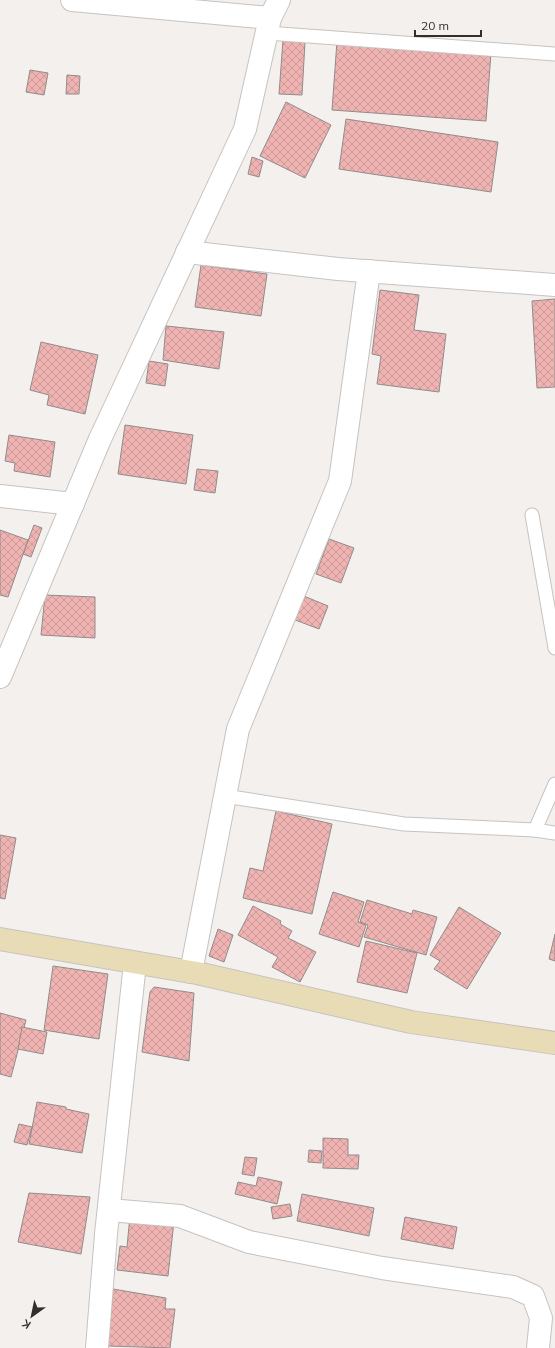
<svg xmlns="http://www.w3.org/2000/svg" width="555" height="1348" viewBox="0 0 555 1348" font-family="Mulish,sans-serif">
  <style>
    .building { fill: url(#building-cross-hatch); stroke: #908c8c }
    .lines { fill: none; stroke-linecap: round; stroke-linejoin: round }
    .lane-casing { stroke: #c6c3c0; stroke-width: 15 }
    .street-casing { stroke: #c6c3c0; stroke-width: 24 }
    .secondary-casing { stroke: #c6c3c0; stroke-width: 24 }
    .lane { stroke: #fff; stroke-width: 13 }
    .street { stroke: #fff; stroke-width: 22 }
    .secondary { stroke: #e7dcb6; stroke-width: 22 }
  </style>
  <defs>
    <pattern id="building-cross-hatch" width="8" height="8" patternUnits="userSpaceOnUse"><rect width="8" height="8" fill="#efb3b2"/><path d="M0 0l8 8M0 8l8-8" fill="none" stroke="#cd9a99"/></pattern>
  </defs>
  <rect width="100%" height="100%" fill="#f4f0ed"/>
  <g class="building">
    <polygon points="283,40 305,42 302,95 279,94"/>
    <polygon points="337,41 491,53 486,121 332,110"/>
    <polygon points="30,70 48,73 44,95 26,92"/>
    <polygon points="67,75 80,76 79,94 66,94"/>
    <polygon points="286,102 331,125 305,178 260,156"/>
    <polygon points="346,119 498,142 491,192 339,169"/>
    <polygon points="252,157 263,161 259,177 248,174"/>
    <polygon points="201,265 267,274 261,316 195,307"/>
    <polygon points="380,290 419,295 414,330 446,334 439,392 377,384 381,356 372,354"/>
    <polygon points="555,299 555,387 537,388 532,301"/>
    <polygon points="166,326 224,332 219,369 163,360"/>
    <polygon points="41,342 98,355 85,414 47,405 49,395 30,390"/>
    <polygon points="149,361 168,364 165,386 146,383"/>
    <polygon points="125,425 193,435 186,484 118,474"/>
    <polygon points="9,435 55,442 50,477 14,471 15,463 5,461"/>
    <polygon points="197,469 218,471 215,493 194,490"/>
    <polygon points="34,525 42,528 31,557 23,554"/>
    <polygon points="0,530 28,540 8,597 0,595"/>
    <polygon points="329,539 354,548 341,583 316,574"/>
    <polygon points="299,594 328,606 319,629 290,618"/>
    <polygon points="45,595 95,597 95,638 41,635"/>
    <polygon points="276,811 332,824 312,914 243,898 250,868 263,871"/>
    <polygon points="0,835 16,838 5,899 0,898"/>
    <polygon points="333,892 364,902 358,922 366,925 359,947 319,934"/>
    <polygon points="367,900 412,914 413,910 437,917 426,955 364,937 368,925 360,922"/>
    <polygon points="253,906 281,921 280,924 292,931 288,938 316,952 300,982 272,967 278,957 238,935"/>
    <polygon points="459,907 501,933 467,989 434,969 440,961 430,955"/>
    <polygon points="218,929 233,935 224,962 209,956"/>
    <polygon points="555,934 555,961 549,959"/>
    <polygon points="366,941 417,953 407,993 357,982"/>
    <polygon points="53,966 108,974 99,1039 44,1030"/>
    <polygon points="154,987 194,993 189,1061 142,1052 150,992"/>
    <polygon points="0,1013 26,1020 11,1077 0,1074"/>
    <polygon points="22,1027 47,1032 43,1054 18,1049"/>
    <polygon points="37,1102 66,1107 66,1109 89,1114 82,1153 29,1144"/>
    <polygon points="19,1124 32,1127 27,1145 14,1142"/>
    <polygon points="323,1138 348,1139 348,1155 359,1155 358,1169 323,1168"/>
    <polygon points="309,1150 322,1151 321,1163 308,1162"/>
    <polygon points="245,1157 257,1158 254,1176 242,1174"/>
    <polygon points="258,1177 282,1182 277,1204 235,1194 238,1182 256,1186"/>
    <polygon points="29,1193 90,1197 81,1254 18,1242"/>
    <polygon points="302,1194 374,1208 369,1236 297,1221"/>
    <polygon points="290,1204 292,1216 273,1219 271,1207"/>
    <polygon points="130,1216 174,1221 168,1276 117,1270 120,1246 127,1247"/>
    <polygon points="405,1217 457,1227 453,1249 401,1239"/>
    <polygon points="113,1289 166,1298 165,1309 175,1309 170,1348 108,1346"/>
  </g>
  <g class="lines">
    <defs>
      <g id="lane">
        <polyline points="267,33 555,54"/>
        <polyline points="532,515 555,648"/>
        <polyline points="225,796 404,824 535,830 555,833"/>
        <polyline points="535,830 555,784"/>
      </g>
      <g id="street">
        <polyline points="72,0 270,18"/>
        <polyline points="187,252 338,269 555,285"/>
        <polyline points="0,496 73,504"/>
        <polyline points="0,677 100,439 245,129 270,18 279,0"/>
        <polyline points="191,972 238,729 340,481 369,271"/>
        <polyline points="109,1210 180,1216 249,1242 382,1268 513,1287 533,1296 541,1318 538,1348"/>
        <polyline points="97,1348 106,1234 135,963"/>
      </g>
      <polyline id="secondary" points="0,939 197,973 411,1022 555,1043"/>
    </defs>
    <use href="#lane" class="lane-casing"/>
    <use href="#street" class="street-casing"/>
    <use href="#secondary" class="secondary-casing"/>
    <use href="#lane" class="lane"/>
    <use href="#street" class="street"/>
    <use href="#secondary" class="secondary"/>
  </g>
  <g transform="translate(32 1316) rotate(213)" stroke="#f4f0ed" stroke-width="3" paint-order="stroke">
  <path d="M0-3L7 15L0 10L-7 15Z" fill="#312f2e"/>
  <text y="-6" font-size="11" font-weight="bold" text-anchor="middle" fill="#312f2e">K</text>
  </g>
  <path d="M415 30v6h66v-6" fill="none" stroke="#312f2e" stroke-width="2"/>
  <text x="421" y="30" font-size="12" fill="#312f2e" stroke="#f4f0ed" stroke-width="3" paint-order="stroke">20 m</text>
</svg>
